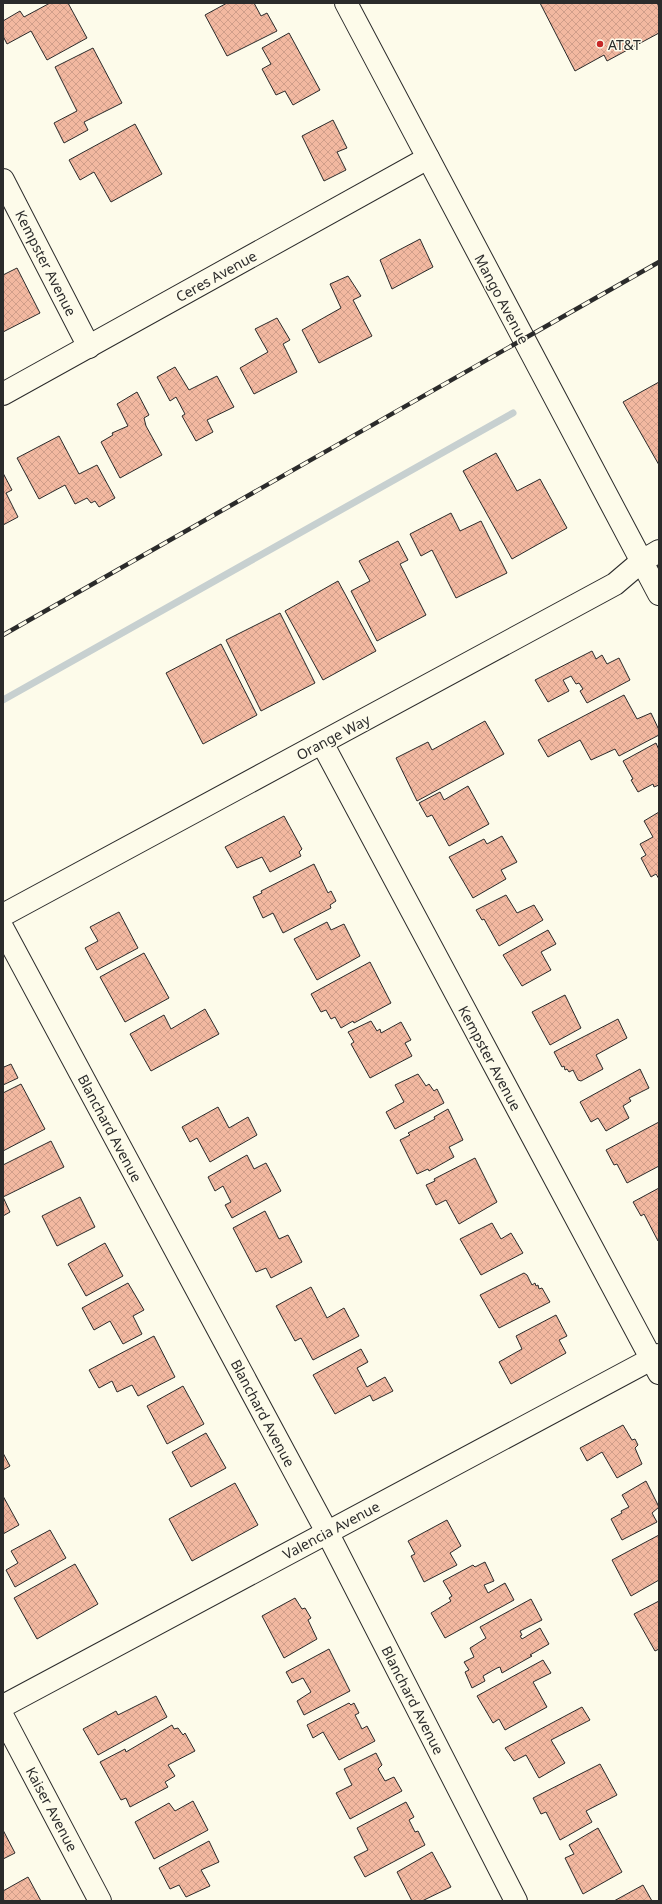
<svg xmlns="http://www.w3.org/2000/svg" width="662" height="1904" viewBox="0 0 662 1904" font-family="'Noto Sans',sans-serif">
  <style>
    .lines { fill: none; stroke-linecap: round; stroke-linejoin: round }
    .stream { stroke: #c7d0d0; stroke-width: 7 }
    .building { fill: url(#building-cross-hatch); stroke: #2b2b2b }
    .minor-casing { stroke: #2b2b2b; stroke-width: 24 }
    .tertiary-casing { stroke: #2b2b2b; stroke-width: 24 }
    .minor { stroke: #fdfbea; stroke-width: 22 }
    .tertiary { stroke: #fdfbea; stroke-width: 22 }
    .rail-casing { stroke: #2b2b2b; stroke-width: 4.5 }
    .rail { stroke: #fdfbea; stroke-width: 3; stroke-dasharray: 9; stroke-linecap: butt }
    .poi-dot { fill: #c62828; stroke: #fdfbea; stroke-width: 1.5 }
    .labels { text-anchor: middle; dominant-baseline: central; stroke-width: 3; stroke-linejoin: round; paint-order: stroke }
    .poi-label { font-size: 14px; fill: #2b2b2b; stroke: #fdfbea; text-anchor: start }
    .street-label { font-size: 14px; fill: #2b2b2b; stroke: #fdfbea }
  </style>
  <defs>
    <pattern id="building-cross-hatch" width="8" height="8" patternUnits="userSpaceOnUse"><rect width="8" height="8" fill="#f2b8a0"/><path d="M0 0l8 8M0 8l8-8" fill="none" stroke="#d09e8a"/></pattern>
  </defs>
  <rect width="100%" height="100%" fill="#fdfbea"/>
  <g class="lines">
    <polyline class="stream" points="3,700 513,413"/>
  </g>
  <g class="building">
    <polygon points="50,3 68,3 87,38 47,60 31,31 7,44 3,36 3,21 20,11 24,17"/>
    <polygon points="227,3 254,3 261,16 267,13 277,31 227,56 205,15"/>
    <polygon points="540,3 657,3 659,7 659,33 607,61 604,55 575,71"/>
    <polygon points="289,33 320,90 293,105 285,91 276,95 262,69 271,64 262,48"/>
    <polygon points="93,48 122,103 84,122 88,130 64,143 54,123 77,111 55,67"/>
    <polygon points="333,120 347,148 337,152 346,170 324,181 302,136"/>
    <polygon points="135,124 162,174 111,202 94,172 80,180 69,160"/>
    <polygon points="420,239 433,267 392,289 380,260"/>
    <polygon points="17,268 40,313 3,332 3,275"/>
    <polygon points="348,276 361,296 353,300 372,336 319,363 302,330 341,308 330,284"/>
    <polygon points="277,318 290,340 283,344 297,372 254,394 240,368 268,352 255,329"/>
    <polygon points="175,367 189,390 217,376 234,407 207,420 213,432 196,441 182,416 185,414 176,397 170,401 157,377"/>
    <polygon points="659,382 659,465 623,402"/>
    <polygon points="137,392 149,415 144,418 146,426 162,455 120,478 101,442 113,435 112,433 128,426 117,404"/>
    <polygon points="59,436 79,474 97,465 115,498 99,507 95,501 91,503 87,498 75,504 65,485 39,499 17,458"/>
    <polygon points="496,453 517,491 540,479 567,528 512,559 463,471"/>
    <polygon points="3,473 12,490 6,493 18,517 3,525"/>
    <polygon points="451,513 460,531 481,521 507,573 456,598 432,550 421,556 410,534"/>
    <polygon points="398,541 408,560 400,564 426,615 377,641 351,591 370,581 359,561"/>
    <polygon points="338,581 376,651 323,680 285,611"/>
    <polygon points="280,613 315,683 261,711 226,640"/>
    <polygon points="221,644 257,715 203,744 166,673"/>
    <polygon points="592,651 596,659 602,655 607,664 619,658 630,680 587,703 580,691 583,689 579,683 576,684 571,676 563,680 569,691 548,702 535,680"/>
    <polygon points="624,695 637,719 651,713 659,730 659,735 619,756 615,749 591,760 580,740 548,757 538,740"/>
    <polygon points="485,721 504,754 417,801 396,758 428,742 432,750"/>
    <polygon points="656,743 659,750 659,785 654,787 653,784 638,792 631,780 633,779 623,761"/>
    <polygon points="468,786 489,824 449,846 432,815 427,817 419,803 440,792 444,800"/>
    <polygon points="659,812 659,879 656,874 651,877 641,858 646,855 640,844 653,837 644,821"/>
    <polygon points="284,816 302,849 299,852 301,856 270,872 262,857 237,868 225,847"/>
    <polygon points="502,836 517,862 501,870 506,879 473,898 449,857 484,839 487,844"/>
    <polygon points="314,864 328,893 331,891 336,901 330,905 331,908 283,933 273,913 263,918 253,897 262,893 261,891"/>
    <polygon points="506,895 517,913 534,905 543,920 499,946 484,919 482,920 476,910"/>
    <polygon points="119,912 138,948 97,970 85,948 98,941 90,927"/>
    <polygon points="327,922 331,930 344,924 360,956 317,980 294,939"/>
    <polygon points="548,930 556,944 541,952 551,970 522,986 503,955"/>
    <polygon points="144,953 169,998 125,1022 100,977"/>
    <polygon points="370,962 391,1003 354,1023 353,1021 341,1028 335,1017 331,1019 326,1010 321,1012 311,994"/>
    <polygon points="565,995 581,1028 550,1045 532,1012"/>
    <polygon points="205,1009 219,1034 151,1071 130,1034 164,1015 171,1029"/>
    <polygon points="618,1019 627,1038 596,1055 603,1069 581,1081 578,1080 573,1070 569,1072 567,1069 565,1070 564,1066 562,1067 554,1052"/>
    <polygon points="371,1021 377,1031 380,1029 381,1033 401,1022 411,1040 405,1043 412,1056 370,1078 351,1044 354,1042 348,1032"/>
    <polygon points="11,1064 18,1078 3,1085 3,1065 4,1067"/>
    <polygon points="640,1069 649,1088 629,1098 631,1101 623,1106 629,1118 606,1131 598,1118 591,1122 580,1102"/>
    <polygon points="418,1074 426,1086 429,1084 434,1091 437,1089 444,1103 395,1129 386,1112 404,1102 395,1085"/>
    <polygon points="21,1084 45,1129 3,1151 3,1093"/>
    <polygon points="218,1107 229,1128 248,1117 257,1135 210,1162 197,1138 190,1142 182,1127"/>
    <polygon points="448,1109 463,1140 449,1147 454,1157 429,1171 428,1169 417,1174 400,1140 410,1135 408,1133 435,1119 434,1117"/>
    <polygon points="659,1122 659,1166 627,1183 617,1164 614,1165 606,1150"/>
    <polygon points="51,1141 64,1167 3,1197 10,1212 3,1216 3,1165"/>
    <polygon points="247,1155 254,1169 266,1163 281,1191 232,1218 225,1205 231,1202 223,1186 215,1191 208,1177"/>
    <polygon points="475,1158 497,1202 459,1224 446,1200 436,1205 426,1185 435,1181 434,1179"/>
    <polygon points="659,1188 659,1240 658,1241 644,1214 641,1216 633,1202"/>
    <polygon points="80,1197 95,1227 57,1246 42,1216"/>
    <polygon points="265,1211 279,1239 288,1235 302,1262 271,1278 266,1268 256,1272 233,1228"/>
    <polygon points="492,1223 501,1239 511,1233 523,1253 481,1275 460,1239"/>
    <polygon points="105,1243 123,1276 86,1296 68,1264"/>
    <polygon points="524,1273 527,1275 532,1285 535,1283 536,1286 538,1285 539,1289 542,1288 550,1302 499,1328 480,1295"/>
    <polygon points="128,1283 144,1310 133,1316 142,1334 123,1344 110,1321 94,1330 82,1308"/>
    <polygon points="311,1287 327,1318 344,1308 359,1336 313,1360 301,1338 295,1341 276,1306"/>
    <polygon points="556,1315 567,1336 559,1340 566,1353 511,1384 499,1362 522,1349 516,1336"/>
    <polygon points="154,1336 175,1377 138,1396 132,1385 117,1392 112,1381 99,1388 89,1370"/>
    <polygon points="361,1349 368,1362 357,1368 367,1387 385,1377 393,1391 373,1401 370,1395 335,1414 313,1375"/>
    <polygon points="183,1386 204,1424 167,1444 147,1406"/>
    <polygon points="623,1425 632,1440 635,1439 638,1445 635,1448 642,1464 617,1478 602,1452 587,1461 580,1448"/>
    <polygon points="206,1433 226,1468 191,1487 172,1452"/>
    <polygon points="3,1453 10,1466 3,1470"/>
    <polygon points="646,1481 659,1507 652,1513 657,1522 622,1540 611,1519 622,1513 621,1511 629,1507 622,1495"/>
    <polygon points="235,1483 258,1525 192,1561 169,1519"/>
    <polygon points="3,1496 19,1525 3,1534"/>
    <polygon points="447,1520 461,1546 450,1553 457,1565 424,1582 411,1556 415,1554 408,1541"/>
    <polygon points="50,1530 66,1558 15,1587 6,1570 18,1563 11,1551"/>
    <polygon points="659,1535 659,1580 631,1596 612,1560"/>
    <polygon points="485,1562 494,1581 484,1585 488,1593 505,1583 514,1600 445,1638 431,1613 451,1601 449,1598 452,1596 443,1581 473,1565 475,1567"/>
    <polygon points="75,1564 98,1604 37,1639 14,1598"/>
    <polygon points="295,1598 302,1609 305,1608 311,1618 308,1620 317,1639 284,1658 262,1616"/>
    <polygon points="531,1599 542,1620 520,1631 522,1635 520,1636 522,1639 540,1628 549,1644 530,1655 532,1656 502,1673 500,1667 497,1668 483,1676 485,1681 472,1688 465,1672 469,1670 464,1662 474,1657 470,1648 486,1638 480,1627"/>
    <polygon points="659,1601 659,1649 655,1651 634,1614"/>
    <polygon points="329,1649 350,1691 304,1715 297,1701 311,1692 303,1678 292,1683 286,1672"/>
    <polygon points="543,1660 551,1673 533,1682 547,1707 505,1730 499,1719 493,1723 477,1696"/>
    <polygon points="156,1696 167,1717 98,1755 83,1729 116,1711 118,1715"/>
    <polygon points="349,1703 351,1705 354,1703 359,1713 355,1715 362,1729 367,1726 375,1741 339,1760 323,1732 313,1738 307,1725"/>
    <polygon points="582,1707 590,1720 551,1740 565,1763 539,1778 526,1755 514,1761 505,1748"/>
    <polygon points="172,1725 174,1729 178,1728 183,1735 185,1733 195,1751 168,1765 175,1776 165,1782 168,1787 130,1807 126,1798 121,1800 100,1762 125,1749 126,1752"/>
    <polygon points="376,1753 382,1765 378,1769 385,1781 394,1777 402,1791 350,1819 336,1793 352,1785 344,1769"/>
    <polygon points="600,1764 617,1795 586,1811 592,1822 560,1840 546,1812 541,1814 533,1798"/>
    <polygon points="193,1801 208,1830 154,1859 135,1822 169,1803 175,1811"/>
    <polygon points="406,1802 414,1817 409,1820 415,1832 418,1831 425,1845 365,1877 354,1857 368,1850 357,1828"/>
    <polygon points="598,1828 622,1872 583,1894 565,1858 574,1854 569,1845"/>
    <polygon points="3,1830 15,1853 3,1859"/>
    <polygon points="209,1841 219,1862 201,1870 210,1886 186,1897 179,1885 170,1889 159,1868"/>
    <polygon points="432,1852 451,1887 422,1901 412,1901 397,1872"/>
    <polygon points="28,1877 41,1901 3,1901 3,1891"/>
    <polygon points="643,1885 652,1901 614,1901"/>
  </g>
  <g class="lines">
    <defs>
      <g id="minor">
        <polyline points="3,180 89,347"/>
        <polyline points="3,394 428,158"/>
        <polyline points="322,743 659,1373"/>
        <polyline points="3,915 615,584 642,561"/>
        <polyline points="3,929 327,1532 516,1901"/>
        <polyline points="3,1706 659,1355"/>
        <polyline points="3,1717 100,1901"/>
      </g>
      <g id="tertiary">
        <polyline points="346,3 659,594"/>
        <polyline points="642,561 659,551"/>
      </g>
    </defs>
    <use href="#minor" class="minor-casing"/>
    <use href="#tertiary" class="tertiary-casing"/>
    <use href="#minor" class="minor"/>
    <use href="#tertiary" class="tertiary"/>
    <defs>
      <polyline id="rail" points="3,635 659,262"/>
    </defs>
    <use href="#rail" class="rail-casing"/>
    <use href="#rail" class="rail"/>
  </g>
  <circle class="poi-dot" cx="600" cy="44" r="4"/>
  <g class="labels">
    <g class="poi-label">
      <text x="608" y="44">AT&amp;T</text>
    </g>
    <g class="street-label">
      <text transform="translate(46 263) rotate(63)">Kempster Avenue</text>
      <text transform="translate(216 276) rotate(-29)">Ceres Avenue</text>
      <text transform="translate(502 299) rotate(62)">Mango Avenue</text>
      <text transform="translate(333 737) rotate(-28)">Orange Way</text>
      <text transform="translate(490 1058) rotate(62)">Kempster Avenue</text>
      <text transform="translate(110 1128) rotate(62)">Blanchard Avenue</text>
      <text transform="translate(263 1413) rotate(62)">Blanchard Avenue</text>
      <text transform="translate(331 1530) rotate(-28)">Valencia Avenue</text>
      <text transform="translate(413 1700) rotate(63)">Blanchard Avenue</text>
      <text transform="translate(52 1809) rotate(62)">Kaiser Avenue</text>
    </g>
  </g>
  <rect width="662" height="1904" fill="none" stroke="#2b2b2b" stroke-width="8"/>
</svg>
